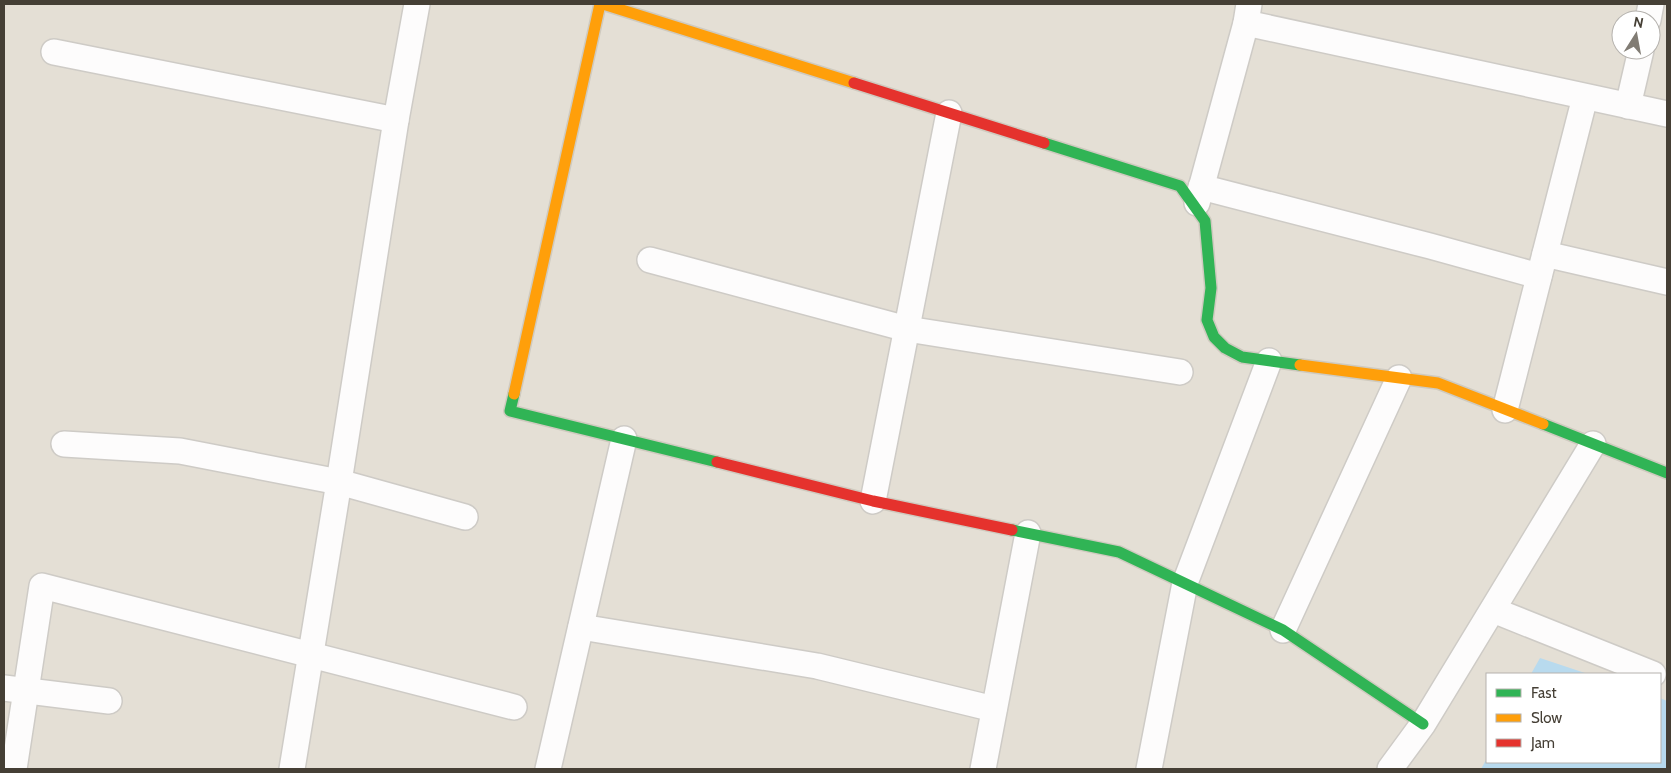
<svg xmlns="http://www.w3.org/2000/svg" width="1671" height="773" viewBox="0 0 1671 773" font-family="Cabin,sans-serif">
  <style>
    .residential { fill: #e4dfd5; fill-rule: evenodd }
    .water { fill: #b8daee }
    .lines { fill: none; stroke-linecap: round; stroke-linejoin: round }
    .street-casing { stroke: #cecbc6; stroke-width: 28 }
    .fast-casing { stroke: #cfcabf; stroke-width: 14 }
    .slow-casing { stroke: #cfcabf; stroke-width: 14 }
    .jam-casing { stroke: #cfcabf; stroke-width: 14 }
    .street { stroke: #fdfcfc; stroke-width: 25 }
    .fast { stroke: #30b455; stroke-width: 11 }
    .slow { stroke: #ff9f0a; stroke-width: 11 }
    .jam { stroke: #e5322d; stroke-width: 11 }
  </style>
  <rect width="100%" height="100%" fill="#f0ede8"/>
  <path class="residential" d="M4,4H1667V769H4ZM1621,20H1651V50H1621ZM1487,674H1660V762H1487Z"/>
  <g class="water">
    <polygon points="1540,658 1588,674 1531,674"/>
    <polygon points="1660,698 1667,701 1667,769 1481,769 1487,758 1487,762 1660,762"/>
  </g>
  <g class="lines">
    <defs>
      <g id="street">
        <polyline points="1648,20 1651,4"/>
        <polyline points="1246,23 1667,114"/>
        <polyline points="54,52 396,120"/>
        <polyline points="1628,106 1641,50"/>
        <polyline points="1201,187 1430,246 1539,276"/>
        <polyline points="1197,203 1246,23 1249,4"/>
        <polyline points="1545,254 1667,282"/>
        <polyline points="650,260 907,329 1180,372"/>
        <polyline points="1505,410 1585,97"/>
        <polyline points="64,444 180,451 339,482 465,517"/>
        <polyline points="873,501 949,113"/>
        <polyline points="1493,610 1653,674"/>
        <polyline points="581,627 817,666 994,709"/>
        <polyline points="1283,630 1399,378"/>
        <polyline points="4,688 109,701"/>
        <polyline points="14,769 42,586 514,707"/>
        <polyline points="292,769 339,482 396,120 417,4"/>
        <polyline points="548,769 624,439"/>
        <polyline points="983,769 1028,533"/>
        <polyline points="1149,769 1185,583 1269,361"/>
        <polyline points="1390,769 1423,724 1593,444"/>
      </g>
      <g id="fast">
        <polyline points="1044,143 1180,186 1205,221 1211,288 1207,320 1214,337 1225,348 1242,357 1300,365"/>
        <polyline points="514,394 510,411 717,462"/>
        <polyline points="1543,424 1667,473"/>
        <polyline points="1012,530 1119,552 1283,630 1423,724"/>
      </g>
      <g id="slow">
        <polyline points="603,4 854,83"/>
        <polyline points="1300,365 1438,383 1543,424"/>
        <polyline points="514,394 600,4"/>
      </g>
      <g id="jam">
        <polyline points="854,83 1044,143"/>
        <polyline points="717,462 873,501 1012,530"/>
      </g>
    </defs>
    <use href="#street" class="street-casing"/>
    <use href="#fast" class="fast-casing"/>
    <use href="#slow" class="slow-casing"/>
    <use href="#jam" class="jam-casing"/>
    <use href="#street" class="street"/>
    <use href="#fast" class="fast"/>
    <use href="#slow" class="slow"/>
    <use href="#jam" class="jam"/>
  </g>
  <rect width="1671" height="773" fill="none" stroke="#453f35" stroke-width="10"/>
  <rect x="1486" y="673" width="175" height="90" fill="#ffffff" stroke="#b5b2ae"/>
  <rect x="1496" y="689" width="25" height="8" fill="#30b455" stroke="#b5b2ae"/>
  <text x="1531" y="698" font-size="15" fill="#453f35">Fast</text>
  <rect x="1496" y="714" width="25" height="8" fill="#ff9f0a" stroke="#b5b2ae"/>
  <text x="1531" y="723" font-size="15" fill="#453f35">Slow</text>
  <rect x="1496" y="739" width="25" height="8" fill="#e5322d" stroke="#b5b2ae"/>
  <text x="1531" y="748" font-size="15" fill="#453f35">Jam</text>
  <g transform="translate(1636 35) rotate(11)"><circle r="24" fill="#ffffff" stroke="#b5b2ae"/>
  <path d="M0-4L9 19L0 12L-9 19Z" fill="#817c74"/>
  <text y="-8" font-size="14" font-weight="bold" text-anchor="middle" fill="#453f35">N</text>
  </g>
</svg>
